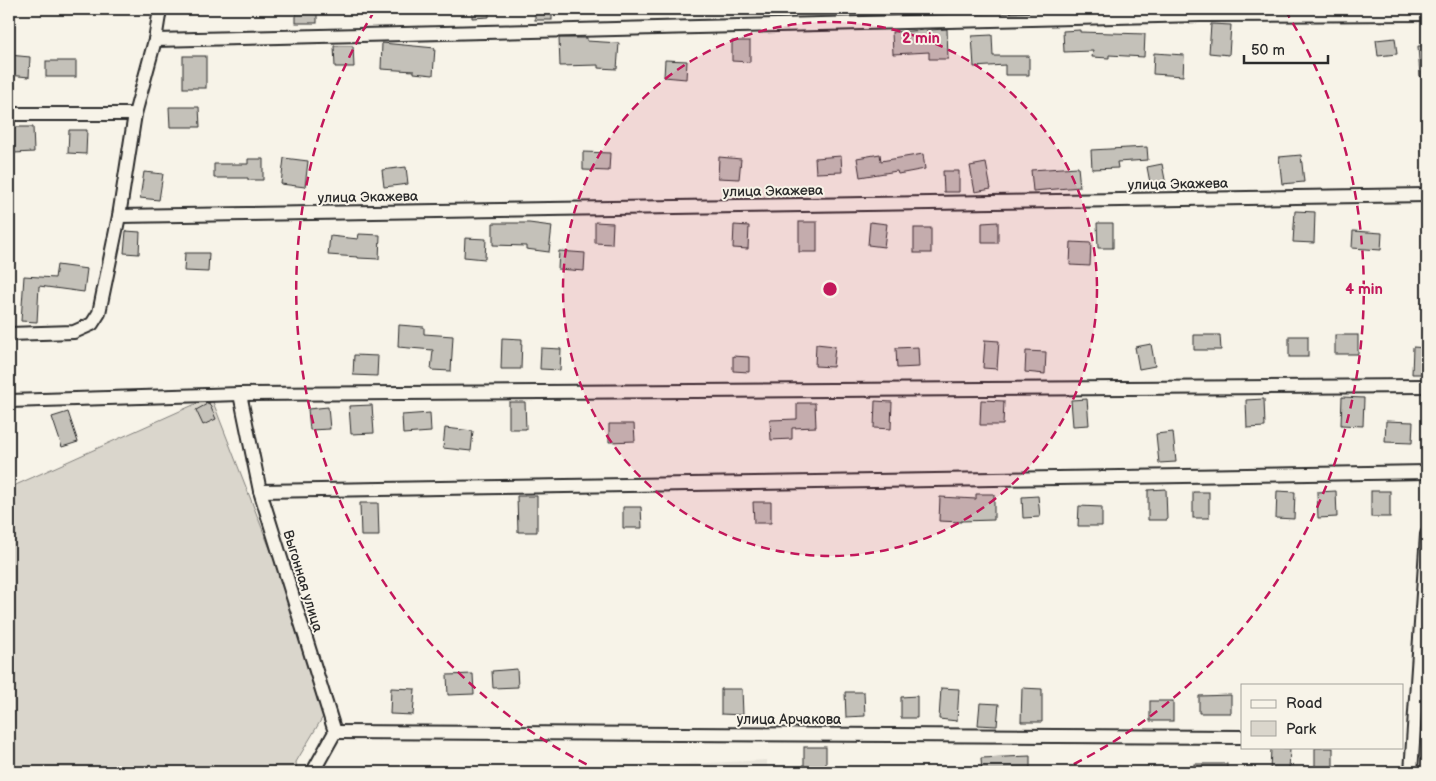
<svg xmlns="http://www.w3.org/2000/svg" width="1436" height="781" viewBox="0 0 1436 781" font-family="'Balsamiq Sans',sans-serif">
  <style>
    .built { fill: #e8e4da }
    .green { fill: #dad6cc; stroke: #82807c }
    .building { fill: #c4c1b9; stroke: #2b2b2b }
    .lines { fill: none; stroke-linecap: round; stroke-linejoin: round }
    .minor-casing { stroke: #2b2b2b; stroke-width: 16 }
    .minor { stroke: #f7f3e8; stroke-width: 12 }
    .ring { fill: none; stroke: #c2185b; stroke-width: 2.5; stroke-dasharray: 9 6 }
    .labels { text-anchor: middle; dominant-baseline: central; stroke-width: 4; stroke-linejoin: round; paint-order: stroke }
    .street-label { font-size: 14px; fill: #2b2b2b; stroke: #f7f3e8 }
    .centre { fill: #c2185b; stroke: #f7f3e8; stroke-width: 2.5 }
    .ring-label { font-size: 15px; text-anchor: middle; font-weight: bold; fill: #c2185b; stroke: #f7f3e8; stroke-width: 4; stroke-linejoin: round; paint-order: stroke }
  </style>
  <rect width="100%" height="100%" fill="#f7f3e8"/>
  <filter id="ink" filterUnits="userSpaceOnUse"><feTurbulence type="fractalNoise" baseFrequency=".02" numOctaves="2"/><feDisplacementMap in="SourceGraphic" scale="10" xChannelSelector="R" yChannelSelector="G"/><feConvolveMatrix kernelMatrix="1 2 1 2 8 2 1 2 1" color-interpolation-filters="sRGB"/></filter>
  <g filter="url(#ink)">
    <polygon class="built" points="767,760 767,772 536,772"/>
    <polygon class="green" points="211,397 330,703 324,715 296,762 297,772 9,772 9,488"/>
    <g class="building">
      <rect x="296" y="9" width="21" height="14"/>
      <polygon points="472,9 489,9 489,17 472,18"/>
      <rect x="535" y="9" width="17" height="11"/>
      <polygon points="1211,24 1231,25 1229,55 1209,53"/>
      <polygon points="947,29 948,59 929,59 929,52 893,54 892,32"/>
      <polygon points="1080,30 1080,32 1145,34 1144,57 1109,55 1109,58 1092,57 1093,51 1064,52 1063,31"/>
      <polygon points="992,35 993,56 1029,56 1029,75 1005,75 1005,65 974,67 972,36"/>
      <polygon points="559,38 587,38 587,41 619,43 617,69 598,68 598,65 560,66"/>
      <polygon points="1395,38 1397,54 1378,56 1376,40"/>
      <polygon points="732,41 750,41 750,62 732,61"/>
      <polygon points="382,43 435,48 433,75 414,73 414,71 381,69"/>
      <polygon points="334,46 353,46 354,67 335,67"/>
      <polygon points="1418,46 1427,46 1427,77 1420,77"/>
      <polygon points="1154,53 1184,55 1183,76 1153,74"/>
      <polygon points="9,55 30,57 29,77 9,75"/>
      <rect x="183" y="56" width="23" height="32"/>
      <polygon points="665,60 687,61 686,79 664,77"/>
      <rect x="46" y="61" width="30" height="16"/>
      <polygon points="169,107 199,107 200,127 170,127"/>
      <polygon points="13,127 33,127 34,152 14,153"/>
      <polygon points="69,130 87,130 86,154 68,153"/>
      <polygon points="1147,147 1148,160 1117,162 1118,168 1092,169 1091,150"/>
      <polygon points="583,152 610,153 609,171 583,170"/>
      <polygon points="880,154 881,161 923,154 925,169 898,174 897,171 860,177 857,158"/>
      <polygon points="1301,155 1304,182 1282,184 1279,157"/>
      <polygon points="841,156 842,172 816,173 815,158"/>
      <polygon points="719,157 741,159 739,179 718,178"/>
      <polygon points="284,158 308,161 305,187 281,184"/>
      <polygon points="248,159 263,159 263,180 248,180 248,178 214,178 214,164 248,164"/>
      <polygon points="986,163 991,189 975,192 970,166"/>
      <polygon points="1162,164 1166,185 1151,188 1147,167"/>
      <polygon points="406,167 408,184 384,187 382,170"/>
      <polygon points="1078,167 1080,187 1033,191 1031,170"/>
      <polygon points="943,171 959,171 959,192 944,192"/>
      <polygon points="144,172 163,174 159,200 140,198"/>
      <polygon points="1295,211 1315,212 1314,243 1293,242"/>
      <polygon points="595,222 613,223 612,244 595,243"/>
      <rect x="799" y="222" width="18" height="30"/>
      <polygon points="870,222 887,224 884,247 868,245"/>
      <polygon points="998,222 998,243 982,243 982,223"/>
      <polygon points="493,223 529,223 552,226 549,252 526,249 526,246 493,245"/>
      <polygon points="1097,223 1113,223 1113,248 1098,248"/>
      <polygon points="734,225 749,226 748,249 733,248"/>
      <rect x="914" y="228" width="17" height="25"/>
      <polygon points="126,231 140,232 139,254 124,253"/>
      <polygon points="1353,231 1382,233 1381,250 1352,248"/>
      <polygon points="359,234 380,235 379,259 358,258 358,257 328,255 330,236 358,239"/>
      <polygon points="465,238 486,239 485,259 464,257"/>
      <polygon points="1071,242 1091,243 1090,266 1070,265"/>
      <polygon points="559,251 585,253 584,271 558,269"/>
      <polygon points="185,253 209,253 208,272 184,271"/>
      <polygon points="57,265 87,269 84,292 39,286 37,322 21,321 24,276 55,278"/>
      <polygon points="399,325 424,327 424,334 453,336 451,371 431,370 433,350 398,347"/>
      <polygon points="1194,335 1220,335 1221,350 1194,350"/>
      <rect x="1335" y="335" width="23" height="19"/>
      <rect x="1289" y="336" width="19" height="21"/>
      <polygon points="502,338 522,339 521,369 501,369"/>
      <polygon points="985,340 999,341 997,369 983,368"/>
      <polygon points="816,344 835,346 833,367 815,366"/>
      <polygon points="1151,344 1155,366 1139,369 1135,347"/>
      <polygon points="918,347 919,367 897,368 896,348"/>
      <polygon points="1413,347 1427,348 1427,374 1412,374"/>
      <polygon points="541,348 561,349 560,370 540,369"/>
      <polygon points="1026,351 1046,352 1045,374 1025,372"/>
      <polygon points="354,355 378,356 377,376 353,375"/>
      <polygon points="733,356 749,357 749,372 733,371"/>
      <polygon points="1342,397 1364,398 1363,426 1341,425"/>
      <polygon points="1087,399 1089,425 1073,426 1071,400"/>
      <polygon points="1264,399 1265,427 1247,428 1246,400"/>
      <polygon points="981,400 1004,401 1003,425 980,425"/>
      <polygon points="875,401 892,402 891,429 874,428"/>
      <polygon points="509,402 525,402 526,429 509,429"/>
      <polygon points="209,403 216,419 203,425 196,410"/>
      <polygon points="797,403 815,403 816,427 792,428 792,439 771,440 770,420 797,419"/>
      <polygon points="372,405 374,433 351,434 349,406"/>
      <polygon points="328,407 330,429 310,430 308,409"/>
      <polygon points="68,412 78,442 62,447 52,417"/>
      <polygon points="430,413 431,432 403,434 402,415"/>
      <polygon points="1386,421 1413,422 1412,443 1385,442"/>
      <polygon points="609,424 634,424 635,441 609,442"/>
      <polygon points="445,428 473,431 471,451 443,448"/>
      <polygon points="1173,432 1176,462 1159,463 1156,434"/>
      <polygon points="1166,489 1167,520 1148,520 1148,490"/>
      <polygon points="1277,491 1295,492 1294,519 1276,518"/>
      <polygon points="1336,491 1337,517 1318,518 1317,492"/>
      <rect x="1371" y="491" width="19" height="26"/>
      <rect x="1193" y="492" width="16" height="26"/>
      <polygon points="976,494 994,494 994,520 961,521 961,522 939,521 940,497 976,499"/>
      <polygon points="517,496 537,496 537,532 518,532"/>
      <polygon points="1038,496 1040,517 1023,518 1022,497"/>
      <polygon points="753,502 771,502 771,523 754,523"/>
      <polygon points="360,503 378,503 379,536 361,536"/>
      <polygon points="1079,506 1102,507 1102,526 1078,526"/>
      <polygon points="623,507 641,507 642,528 623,528"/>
      <polygon points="517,669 518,687 493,688 492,671"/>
      <polygon points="473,674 474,694 448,695 447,675"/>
      <polygon points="391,688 415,689 413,715 390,714"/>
      <polygon points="941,688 959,689 957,721 939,719"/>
      <polygon points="1022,688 1042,689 1042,722 1021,722"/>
      <polygon points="721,689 742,689 743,715 721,714"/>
      <polygon points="845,692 864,692 865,716 846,717"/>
      <polygon points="1231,695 1231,713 1199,713 1199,696"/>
      <polygon points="917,696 917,718 901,718 901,697"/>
      <rect x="1150" y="701" width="23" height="20"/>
      <polygon points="980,703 999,704 997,726 978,725"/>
      <rect x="804" y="747" width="22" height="24"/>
      <polygon points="1271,748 1290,748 1289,772 1270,772"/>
      <rect x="1315" y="748" width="18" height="24"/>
      <polygon points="1030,756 1030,772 982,772 981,758"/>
      <rect x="1194" y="764" width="33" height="8"/>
    </g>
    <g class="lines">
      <defs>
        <g id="minor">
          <polyline points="155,40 1200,15 1427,14"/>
          <polyline points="9,114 135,114"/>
          <polyline points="119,216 1427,195"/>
          <polyline points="9,334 74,332 92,324 99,313 119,216 135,114 155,40 160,9"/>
          <polyline points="240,394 260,491 335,732 315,768 315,772"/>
          <polyline points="9,401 240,394 1427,386"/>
          <polyline points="260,491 1427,472"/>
          <polyline points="335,732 1242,737"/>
          <polyline points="1411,772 1427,534"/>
        </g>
      </defs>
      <use href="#minor" class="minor-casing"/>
      <use href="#minor" class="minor"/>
    </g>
  </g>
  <circle cx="830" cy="289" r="267" fill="#c2185b" fill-opacity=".12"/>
  <g class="ring">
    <circle cx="830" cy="289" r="267"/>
    <path d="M600 771A534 534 0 0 1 375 10M1285 10A534 534 0 0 1 1060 771"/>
  </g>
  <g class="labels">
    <g class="street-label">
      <text transform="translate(1178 184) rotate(-1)">улица Экажева</text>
      <text transform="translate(773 191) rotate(-1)">улица Экажева</text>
      <text transform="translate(368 197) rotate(-1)">улица Экажева</text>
      <text transform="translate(303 581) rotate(73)">Выгонная улица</text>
      <text x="789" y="719">улица Арчакова</text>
    </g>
  </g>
  <circle cx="830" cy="289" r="8" class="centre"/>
  <g class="ring-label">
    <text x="921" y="43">2 min</text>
    <text x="1364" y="294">4 min</text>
  </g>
  <rect width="1436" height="781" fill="none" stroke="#f7f3e8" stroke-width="30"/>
  <rect x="15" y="15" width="1406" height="751" fill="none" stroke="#2b2b2b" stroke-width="2" filter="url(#ink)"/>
  <rect x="1241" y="684" width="162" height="65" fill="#f7f3e8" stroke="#a5a39c"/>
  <rect x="1251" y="700" width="25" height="8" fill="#f7f3e8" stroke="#a5a39c"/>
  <text x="1286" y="708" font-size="15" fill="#2b2b2b">Road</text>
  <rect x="1251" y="721" width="25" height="15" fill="#dad6cc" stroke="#a5a39c"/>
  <text x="1286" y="734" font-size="15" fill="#2b2b2b">Park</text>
  <path d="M1244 55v8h84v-8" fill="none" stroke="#2b2b2b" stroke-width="2.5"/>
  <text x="1251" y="55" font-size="15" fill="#2b2b2b" stroke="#f7f3e8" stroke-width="4" paint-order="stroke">50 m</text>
</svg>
